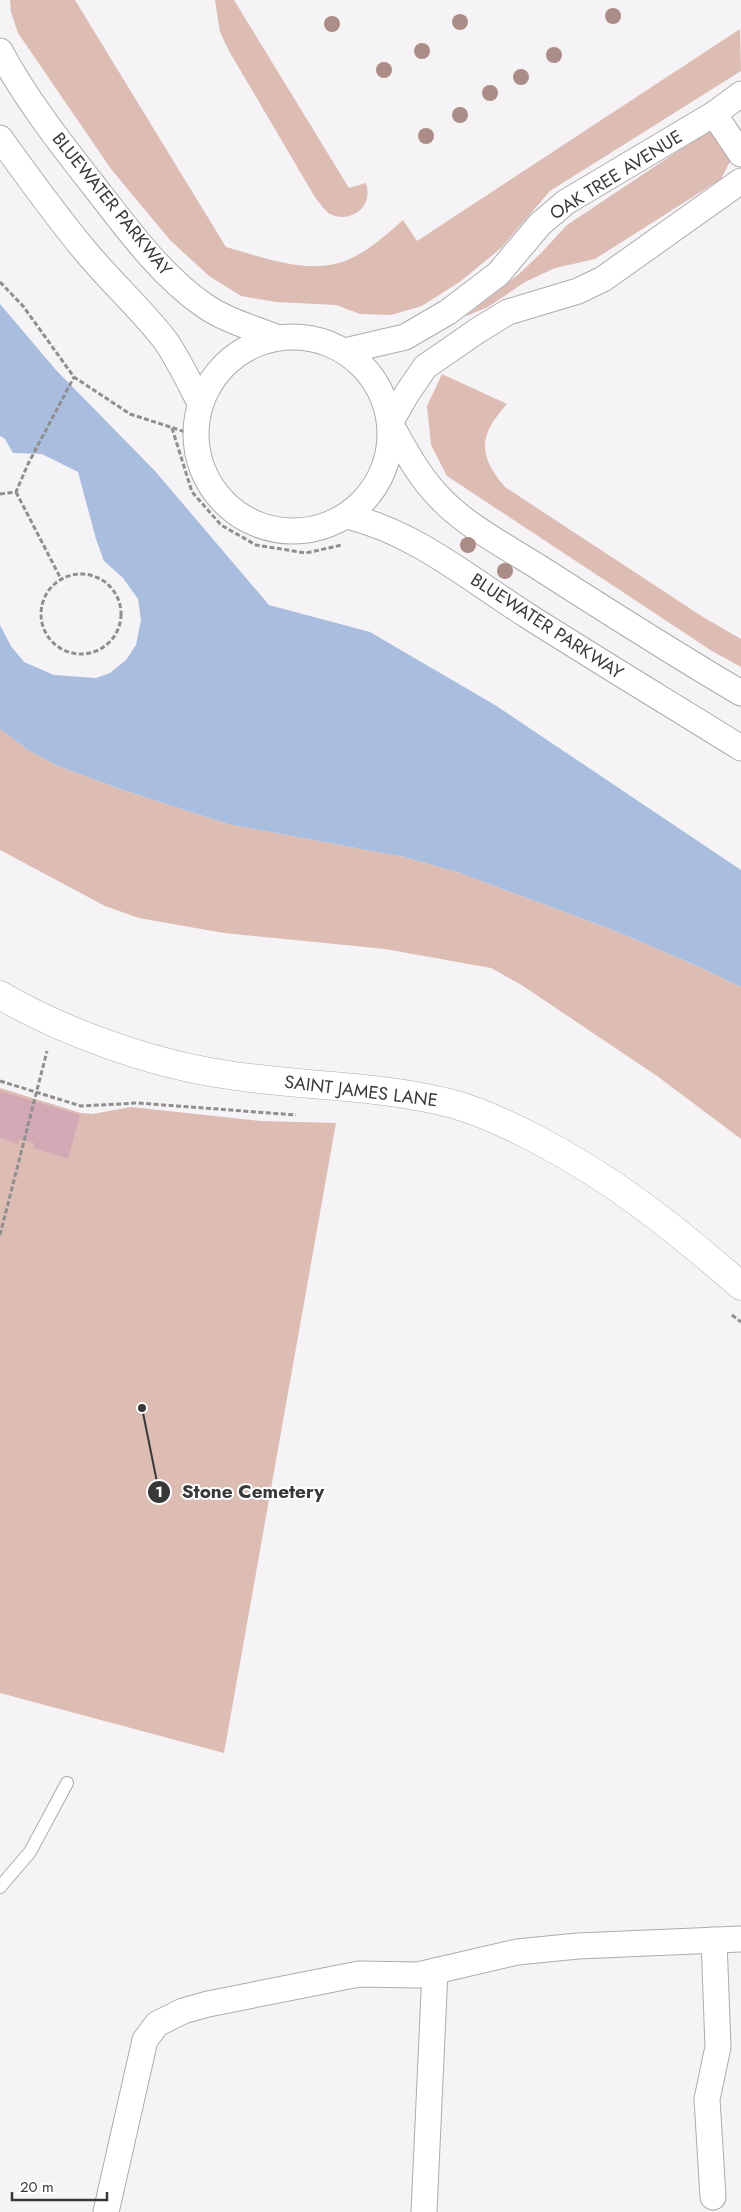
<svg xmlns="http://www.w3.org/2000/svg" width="741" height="2212" viewBox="0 0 741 2212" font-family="Jost,sans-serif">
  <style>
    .green { fill: #ddbcb4 }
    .water { fill: #a9bdde }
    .building { fill: #d3a9b5 }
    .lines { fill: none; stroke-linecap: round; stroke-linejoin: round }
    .lane-casing { stroke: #aeabae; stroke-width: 14 }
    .street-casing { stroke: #aeabae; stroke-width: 27 }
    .secondary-casing { stroke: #aeabae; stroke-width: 29 }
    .path { stroke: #908e90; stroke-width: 3; stroke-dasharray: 5 2.5; stroke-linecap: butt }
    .lane { stroke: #fff; stroke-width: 12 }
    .street { stroke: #fff; stroke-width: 25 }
    .secondary { stroke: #fff; stroke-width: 28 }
    .tree { fill: #ab8c86 }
    .labels { text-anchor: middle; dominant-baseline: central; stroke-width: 4; stroke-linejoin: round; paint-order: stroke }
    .street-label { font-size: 18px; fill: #393839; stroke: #fff }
    .leader { fill: none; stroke: #393839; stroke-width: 2 }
    .callout-dot { fill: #393839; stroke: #fff; stroke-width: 2 }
    .mark-label { font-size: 15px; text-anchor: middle; font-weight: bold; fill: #fff }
    .callout-label { font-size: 19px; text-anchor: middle; font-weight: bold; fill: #393839; stroke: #fff; stroke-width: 4; stroke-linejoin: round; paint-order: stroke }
  </style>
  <rect width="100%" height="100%" fill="#f6f3f6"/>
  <g class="green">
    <path d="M10,0H75L226,247C265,258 315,278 354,257C372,248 388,233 403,220L417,241L740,29L741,71L550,191L501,248L461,281L422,306L391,315L360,314L336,305L276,302L241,296L209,276L170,240L111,169L18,33L11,12Z"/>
    <path d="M215,0H234L349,188L366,183C374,207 351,224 330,214C325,211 320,203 316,199L229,51L220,32Z"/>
    <polygon points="716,128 733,156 721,179 595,259 555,268 525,282 488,307 464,317 519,274 541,253 567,225 687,145"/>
    <path d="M442,374L507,404C478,436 478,455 505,487L703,617L741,639V667L712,651L447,476L431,445L427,406Z"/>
    <polygon points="0,729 28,750 58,766 120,789 228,824 404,857 457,872 613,930 695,965 741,987 741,1139 657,1076 520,984 491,968 385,949 224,933 139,918 105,906 0,850"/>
    <polygon points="0,1088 81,1113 93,1114 131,1107 260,1121 336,1123 224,1753 0,1693"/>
  </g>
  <polygon class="water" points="0,304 56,370 155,471 269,605 370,632 495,705 741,870 741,987 695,965 613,930 457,872 404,857 228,824 120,789 58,766 28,750 0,729 0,625 11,646 24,662 54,675 96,678 110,673 126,660 136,645 141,620 138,599 123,578 104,561 96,539 78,472 42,454 13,453 5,439 0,436"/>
  <polygon class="building" points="0,1091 80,1115 68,1159 33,1148 34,1143 19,1139 18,1144 0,1138"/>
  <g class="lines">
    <defs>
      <polyline id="lane" points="0,1887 30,1852 67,1783"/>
      <g id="street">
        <path d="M0,51C28,103 65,149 101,195C131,234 164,278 205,306C227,321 254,328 278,338"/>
        <polyline points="714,114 741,154"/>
        <path d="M0,138C28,177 56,216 87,253C112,283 141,309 165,340C179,360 189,382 200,403"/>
        <path d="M741,181L603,279L578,291L508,312L477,331L425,367L406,395L390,423C405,450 419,477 441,499C468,527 507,547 540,568C607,611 673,653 741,693"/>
        <circle cx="293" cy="434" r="97"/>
        <polyline points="345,351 405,337 448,312 498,274 540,224 566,202 714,114 741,94"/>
        <path d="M347,516C418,534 468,578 528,616C599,661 670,704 741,748"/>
        <polyline points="713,2197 707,2099 718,2047 714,1940"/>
        <polyline points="106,2212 145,2040 157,2024 183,2011 208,2004 359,1974 418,1975 517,1952 578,1946 741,1939"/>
        <polyline points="424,2212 435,1971"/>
      </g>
      <path id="secondary" d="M0,995C63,1032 150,1063 222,1074C299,1087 378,1084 453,1104C482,1112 509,1125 536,1139C612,1178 677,1230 741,1286"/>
    </defs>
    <use href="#lane" class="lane-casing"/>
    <use href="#street" class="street-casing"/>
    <use href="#secondary" class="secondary-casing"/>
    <g class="path">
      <polyline points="0,282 23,306 74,377 130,414 195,435"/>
      <polyline points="172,428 192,492 221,525 256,545 306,553 342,545"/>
      <polyline points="16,492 61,579"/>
      <polyline points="0,494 16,492 28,464 74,377"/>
      <circle cx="81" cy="614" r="40"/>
      <polyline points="0,1081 81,1106 138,1103 296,1115"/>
      <polyline points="0,1235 47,1051"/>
      <polyline points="732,1315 741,1322"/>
    </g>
    <use href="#lane" class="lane"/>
    <use href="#street" class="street"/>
    <use href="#secondary" class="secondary"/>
  </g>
  <g class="tree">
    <circle cx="613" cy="16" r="8"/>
    <circle cx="460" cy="22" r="8"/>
    <circle cx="332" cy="24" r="8"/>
    <circle cx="422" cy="51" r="8"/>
    <circle cx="554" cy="55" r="8"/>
    <circle cx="384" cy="70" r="8"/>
    <circle cx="521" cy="77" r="8"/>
    <circle cx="490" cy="93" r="8"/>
    <circle cx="460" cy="115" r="8"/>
    <circle cx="426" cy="136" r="8"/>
    <circle cx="468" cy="545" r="8"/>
    <circle cx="505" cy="571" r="8"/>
  </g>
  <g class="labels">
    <g class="street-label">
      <text transform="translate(616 175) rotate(-32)">OAK TREE AVENUE</text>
      <text transform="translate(112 204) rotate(51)">BLUEWATER PARKWAY</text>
      <text transform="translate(547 626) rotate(33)">BLUEWATER PARKWAY</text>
      <text transform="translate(361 1091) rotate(7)">SAINT JAMES LANE</text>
    </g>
  </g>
  <path class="leader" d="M142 1408L159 1492"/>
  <g class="callout-dot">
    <circle cx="142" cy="1408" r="5"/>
    <circle cx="159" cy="1492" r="12"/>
  </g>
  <g class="mark-label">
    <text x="159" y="1497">1</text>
  </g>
  <g class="callout-label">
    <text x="253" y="1498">Stone Cemetery</text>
  </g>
  <path d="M12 2192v8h95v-8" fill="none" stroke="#393839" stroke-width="2.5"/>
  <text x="20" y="2192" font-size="15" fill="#393839" stroke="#ffffff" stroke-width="4" paint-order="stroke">20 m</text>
</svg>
